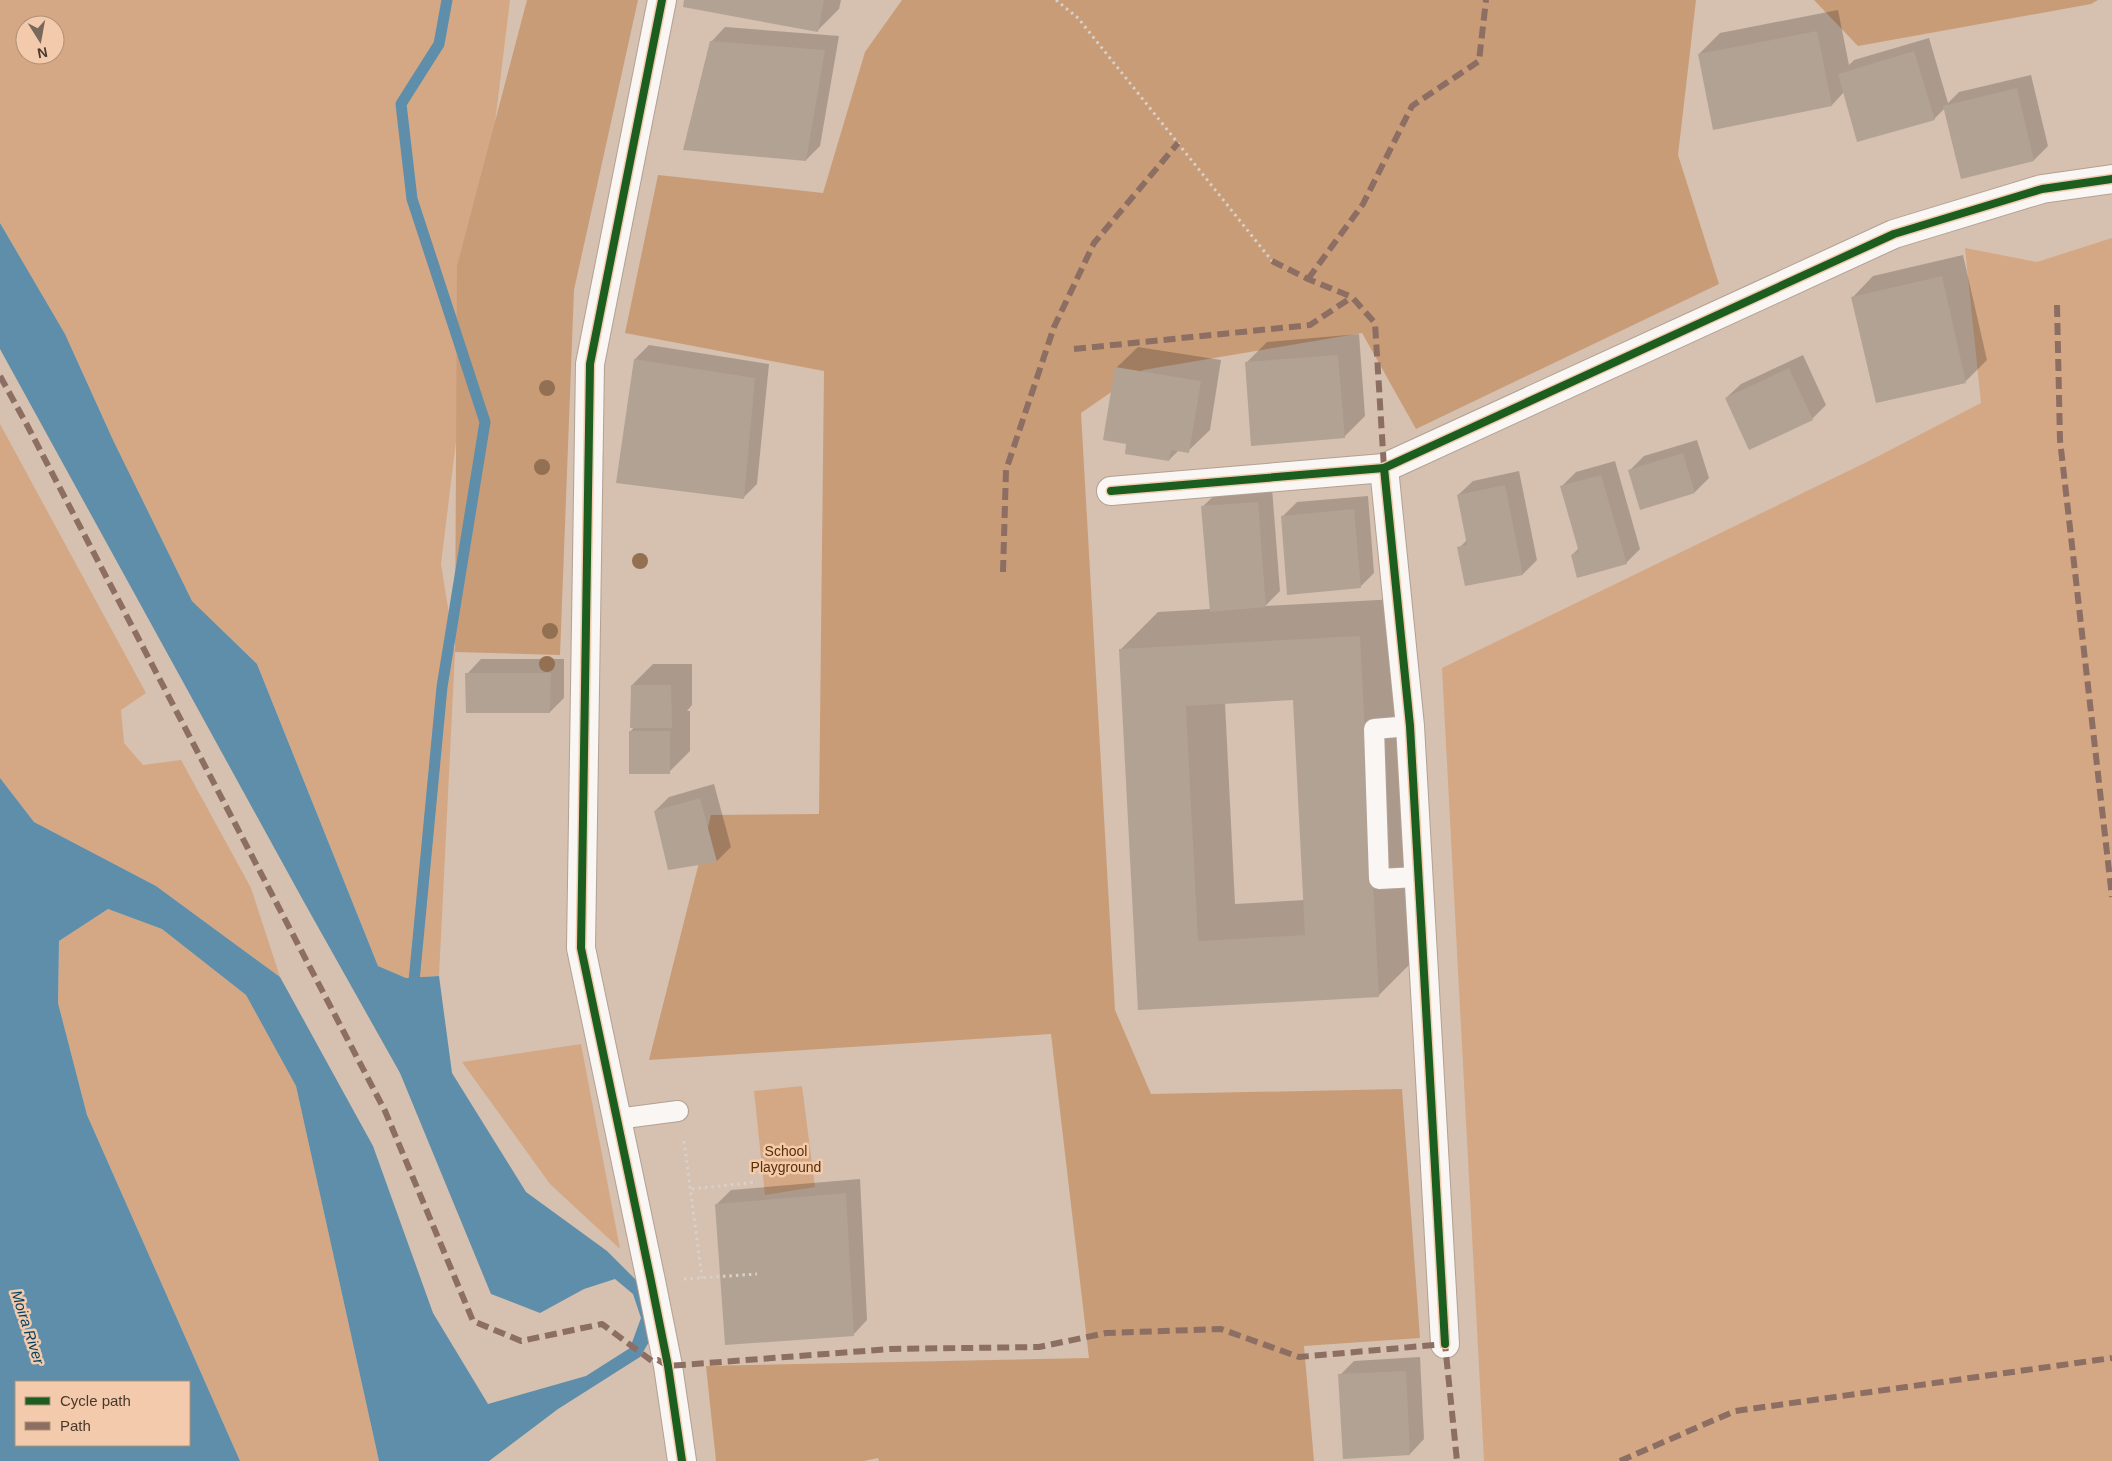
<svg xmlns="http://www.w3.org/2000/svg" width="2112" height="1461" viewBox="0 0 2112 1461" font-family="Arial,sans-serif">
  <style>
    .green { fill: #d4a885; fill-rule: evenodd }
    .forest { fill: #c99c78 }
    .water { fill: #5e8eaa; fill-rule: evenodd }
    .shadow { fill: #0003; fill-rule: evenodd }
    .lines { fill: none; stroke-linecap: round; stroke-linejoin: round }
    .stream { stroke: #5e8eaa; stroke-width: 11 }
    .building { fill: #b1a294; fill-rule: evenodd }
    .service-casing { stroke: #b2a194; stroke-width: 22 }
    .minor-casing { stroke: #b2a194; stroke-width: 30 }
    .path { stroke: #d8d0ca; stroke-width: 3; stroke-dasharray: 2.5 4; stroke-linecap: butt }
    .service { stroke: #f9f6f3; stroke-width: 20 }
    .minor { stroke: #f9f6f3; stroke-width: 28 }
    .quiet { stroke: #8d6e63; stroke-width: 6; stroke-dasharray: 12 6; stroke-linecap: butt }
    .cycleway-casing { stroke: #f3cbac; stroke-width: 11 }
    .cycleway { stroke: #1b5e20; stroke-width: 8 }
    .tree { fill: #927051 }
    .labels { text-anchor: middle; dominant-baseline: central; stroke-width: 5; stroke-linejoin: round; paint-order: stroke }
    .park-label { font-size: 14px; fill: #5a2f04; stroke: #f3cbac }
    .water-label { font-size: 15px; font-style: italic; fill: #004060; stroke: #f3cbac }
  </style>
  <rect width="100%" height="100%" fill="#d6c0af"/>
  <g class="green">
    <path d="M0,0H510L441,564L455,652L439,976L406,978L378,966L257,664L192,601L113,440L65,334L0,223ZM25,25H55V55H25Z"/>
    <polygon points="2112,238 2112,1461 1484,1461 1442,668 1869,461 1981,403 1965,248 2037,262"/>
    <polygon points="0,424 146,693 121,710 124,743 143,765 181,760 251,888 280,977 156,886 34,822 0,778"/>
    <polygon points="108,909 162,929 246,995 296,1086 379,1461 240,1461 87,1115 58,1003 59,941"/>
    <polygon points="581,1044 620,1249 550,1184 462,1062"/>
    <polygon points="802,1086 815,1187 765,1195 754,1091"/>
  </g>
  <g class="forest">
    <polygon points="527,0 638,0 574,290 560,655 455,652 457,266"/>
    <polygon points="902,0 1696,0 1678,155 1719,284 1416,429 1362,333 1143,370 1081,413 1115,1010 1151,1094 1402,1089 1420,1338 1304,1346 1314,1461 879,1461 878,1458 864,1461 716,1461 706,1366 1089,1358 1051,1034 649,1060 711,815 819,814 824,371 625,333 658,175 823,193 865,52"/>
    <polygon points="1814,0 2098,0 2091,4 1858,46"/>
  </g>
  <path class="water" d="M0,223L65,334L113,440L192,601L257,664L378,966L406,978L439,976L452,1073L526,1192L607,1251L647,1291L655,1332L640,1357L558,1409L489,1461H379L296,1086L246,995L162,929L108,909L59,941L58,1003L87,1115L240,1461H0V778L34,822L156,886L280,977L373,1146L433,1313L488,1404L586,1376L630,1348L641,1318L633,1294L615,1279L584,1289L540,1313L491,1294L400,1073L304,902L0,349ZM16,1382H189V1445H16Z"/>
  <g class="shadow">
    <polygon points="685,0 841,0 839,9 818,30"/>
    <polygon points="1838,10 1849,65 1854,60 1929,38 1948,103 1959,92 2031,75 2048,146 2034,160 1962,177 1945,108 1934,119 1844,92 1832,105 1699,54 1720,33"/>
    <polygon points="725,27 839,36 820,146 806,160 711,42"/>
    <polygon points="1963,255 1987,360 1966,381 1852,298 1873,276"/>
    <polygon points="1359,334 1365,416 1344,437 1246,363 1267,342"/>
    <polygon points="649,345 769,364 757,484 743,498 635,359"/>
    <polygon points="1138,347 1221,360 1210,430 1188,451 1179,450 1169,460 1116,368"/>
    <polygon points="1803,355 1826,405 1812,419 1726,398 1741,384"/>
    <polygon points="1697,440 1709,478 1695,492 1630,470 1644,456"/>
    <polygon points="1615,461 1640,549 1626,563 1572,555 1579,548 1561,487 1576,472"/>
    <polygon points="1519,471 1537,560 1523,574 1459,548 1468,539 1458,495 1473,481"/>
    <path d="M1272,488L1280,591L1265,606L1397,599L1416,958L1378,996L1139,1008L1120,650L1158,612L1211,609L1202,507L1217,493ZM1294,699L1305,900L1235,904L1225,703Z"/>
    <polygon points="1368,496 1374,573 1360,587 1283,516 1297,502"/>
    <polygon points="481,659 564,659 564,698 550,712 467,674"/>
    <polygon points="653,664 692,664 692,705 687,711 690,711 690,751 669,772 630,732 635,726 632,685"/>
    <polygon points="714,784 731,847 717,861 655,811 669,797"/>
    <polygon points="860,1179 867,1320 853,1335 717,1204 731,1190"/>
    <polygon points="1420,1357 1424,1439 1410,1454 1340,1375 1354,1361"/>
  </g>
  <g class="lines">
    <polyline class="stream" points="413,992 442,687 485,422 412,199 401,104 439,44 447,0"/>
  </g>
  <g class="building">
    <polygon points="684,0 824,0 818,32 683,7"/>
    <polygon points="1817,31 1832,106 1713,130 1698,54"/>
    <polygon points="710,41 825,50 806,161 683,150"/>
    <polygon points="1914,51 1935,120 1857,142 1838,74"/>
    <polygon points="2017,88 2034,161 1961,179 1943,106"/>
    <polygon points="1942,276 1966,383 1876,403 1851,297"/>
    <polygon points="1338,355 1345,438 1251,446 1245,362"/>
    <polygon points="634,359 755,378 744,499 616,483"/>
    <polygon points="1115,367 1201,381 1189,453 1171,450 1169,461 1125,454 1126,444 1103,440"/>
    <polygon points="1789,368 1813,420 1749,450 1725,398"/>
    <polygon points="1683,453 1695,493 1640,510 1628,470"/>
    <polygon points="1601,475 1627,564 1577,578 1571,555 1579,552 1560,486"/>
    <polygon points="1505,485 1523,575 1465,586 1457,547 1467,545 1457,495"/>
    <polygon points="1258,502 1266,607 1210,612 1201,506"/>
    <polygon points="1354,509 1361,588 1287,595 1281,516"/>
    <path d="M1360,636L1379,997L1138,1010L1119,649ZM1293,700L1305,935L1198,941L1186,706Z"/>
    <polygon points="465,673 551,673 550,713 466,713"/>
    <polygon points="631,685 671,685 672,728 630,728"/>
    <rect x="629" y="731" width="41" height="43"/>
    <polygon points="700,798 717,862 668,870 654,811"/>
    <polygon points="846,1193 854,1336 725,1345 715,1204"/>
    <polygon points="1406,1371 1410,1455 1343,1459 1338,1374"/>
  </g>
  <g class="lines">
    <defs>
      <g id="service">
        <polyline points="1410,726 1374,729 1379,879 1417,877"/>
        <polyline points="617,1119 678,1111"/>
      </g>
      <g id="minor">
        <polyline points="662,0 590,364 581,948 651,1281 668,1366 682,1461"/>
        <polyline points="1384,468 1410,726 1445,1344"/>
        <polyline points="1111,491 1384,468 1894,234 2042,189 2112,179"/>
      </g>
    </defs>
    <use href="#service" class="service-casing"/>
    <use href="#minor" class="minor-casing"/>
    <g class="path">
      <polyline points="1056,0 1078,18 1272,261"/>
      <polyline points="684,1141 702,1278"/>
      <polyline points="692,1189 757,1182"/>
      <polyline points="684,1279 757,1274"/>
    </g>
    <use href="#service" class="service"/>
    <use href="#minor" class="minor"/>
    <g class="quiet">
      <polyline points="1272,261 1308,279 1352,297 1375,323 1384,468"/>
      <polyline points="1308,279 1363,204 1412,106 1479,61 1486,0"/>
      <polyline points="2057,305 2060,440 2112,897"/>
      <polyline points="1074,349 1310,325 1352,297"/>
      <polyline points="0,376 27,425 385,1111 473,1321 521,1341 602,1324 652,1361 658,1360 668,1366 890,1349 1039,1347 1106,1333 1221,1329 1299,1357 1445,1344 1457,1461"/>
      <polyline points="1003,572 1006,470 1054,327 1094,243 1178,143"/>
      <polyline points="1620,1461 1735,1411 2112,1358"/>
    </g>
    <defs>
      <g id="cycleway">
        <polyline points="662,0 590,364 581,948 651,1281 668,1366 682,1461"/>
        <polyline points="1384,468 1410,726 1445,1344"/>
        <polyline points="1111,491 1384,468 1894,234 2042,189 2112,179"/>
      </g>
    </defs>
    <use href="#cycleway" class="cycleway-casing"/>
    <use href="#cycleway" class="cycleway"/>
  </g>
  <g class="tree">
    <circle cx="547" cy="388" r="8"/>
    <circle cx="542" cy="467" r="8"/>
    <circle cx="640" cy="561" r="8"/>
    <circle cx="550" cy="631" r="8"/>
    <circle cx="547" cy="664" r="8"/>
  </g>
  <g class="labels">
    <g class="park-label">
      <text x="786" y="1151">School<tspan x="786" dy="16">Playground</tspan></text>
    </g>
    <g class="water-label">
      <text transform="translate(28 1327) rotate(72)">Moira River</text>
    </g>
  </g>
  <rect x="15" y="1381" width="175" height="65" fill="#f3cbac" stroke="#af9179"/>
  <rect x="25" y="1397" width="25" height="8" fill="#1b5e20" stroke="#af9179"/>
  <text x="60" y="1406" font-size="15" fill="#49392c">Cycle path</text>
  <rect x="25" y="1422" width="25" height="8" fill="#8d6e63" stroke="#af9179"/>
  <text x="60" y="1431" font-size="15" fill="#49392c">Path</text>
  <g transform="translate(40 40) rotate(169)"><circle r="24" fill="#f3cbac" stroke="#af9179"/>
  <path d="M0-4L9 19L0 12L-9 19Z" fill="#7a685a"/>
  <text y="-8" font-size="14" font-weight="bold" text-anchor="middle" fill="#49392c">N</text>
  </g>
</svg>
